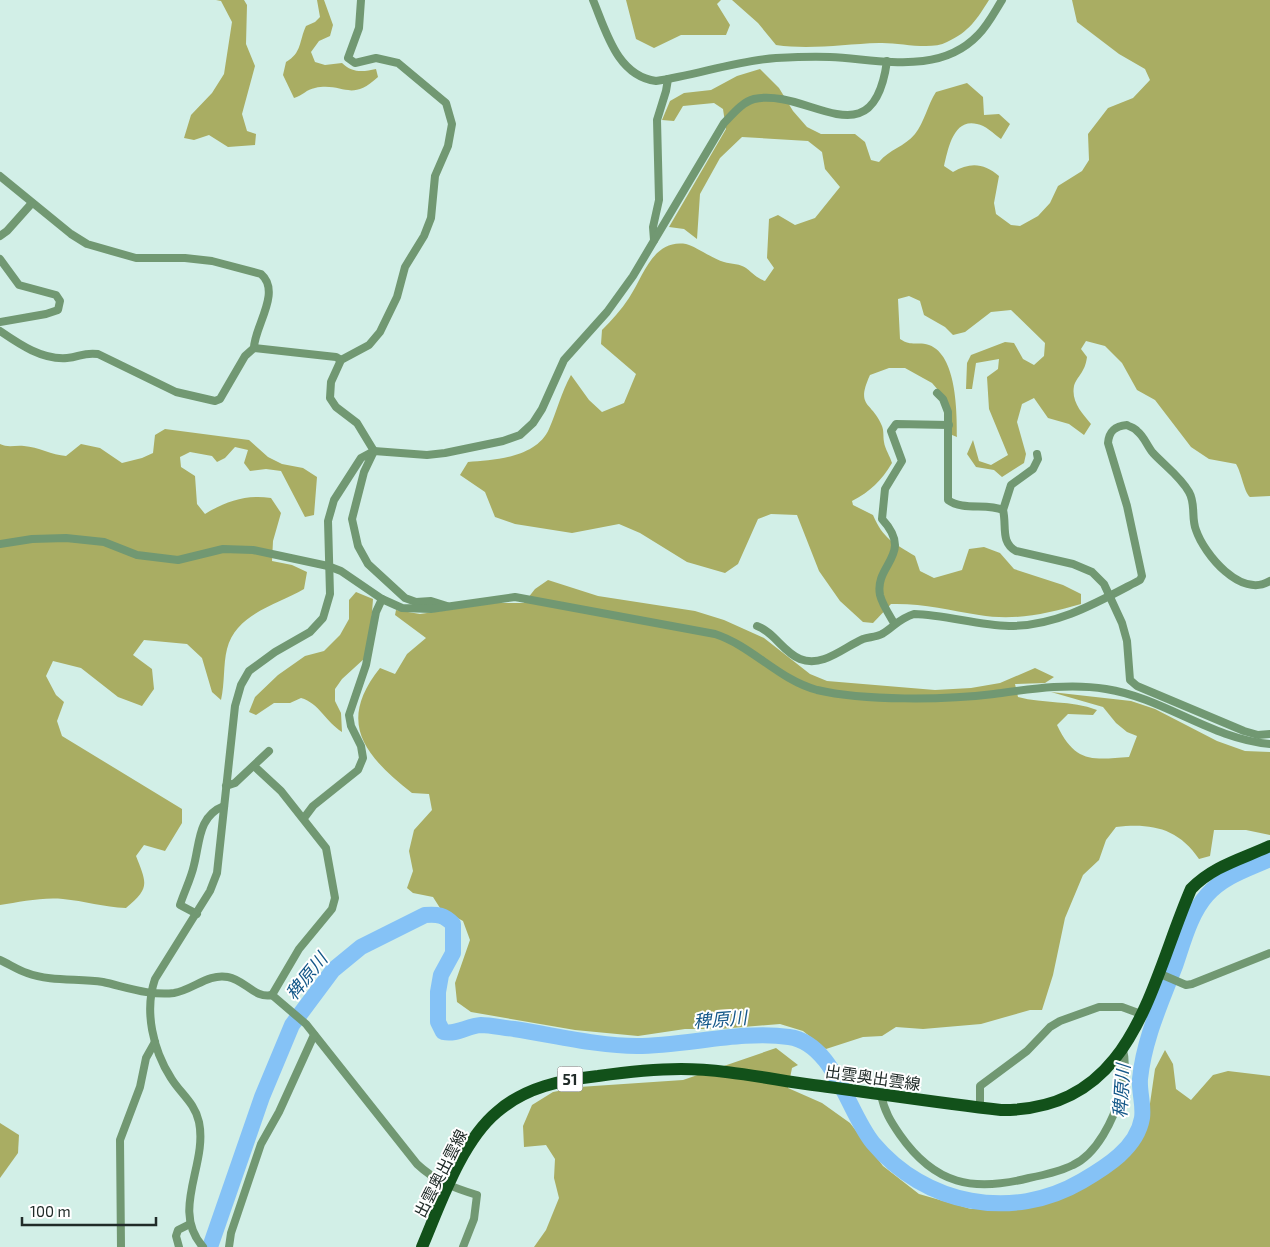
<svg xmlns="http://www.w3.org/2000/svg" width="1270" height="1247" viewBox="0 0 1270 1247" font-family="'Exo 2','Noto Sans JP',sans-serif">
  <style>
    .forest { fill: #a9ad63 }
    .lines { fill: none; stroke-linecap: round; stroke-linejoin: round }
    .river { stroke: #85c2f6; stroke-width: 16 }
    .minor { stroke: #719872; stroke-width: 8 }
    .primary { stroke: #12511a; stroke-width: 12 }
    .labels { text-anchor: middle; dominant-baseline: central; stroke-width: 4; stroke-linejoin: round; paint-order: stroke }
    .shield { fill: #fff; stroke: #636b68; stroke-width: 1 }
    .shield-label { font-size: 15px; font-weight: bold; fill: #202b28 }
    .street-label { font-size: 16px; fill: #202b28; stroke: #fff }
    .water-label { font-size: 18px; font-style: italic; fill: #155889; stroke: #fff }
  </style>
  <rect width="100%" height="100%" fill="#d2efe7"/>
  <g class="forest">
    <polygon points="216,0 244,0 247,5 246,44 255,66 242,114 247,131 256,134 255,145 228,147 209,135 194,140 184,138 191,115 212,93 224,74 232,22 221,1"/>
    <path d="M317,0H324L333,25L330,36L319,41L311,52L315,62L325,65L342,63C352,73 363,72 376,69L378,77C350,103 343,82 315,88C307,89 302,96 294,98L283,75L286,62C302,53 299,41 306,26L315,22L320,17Z"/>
    <polygon points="626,0 721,0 717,4 730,25 726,35 681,35 654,48 636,39"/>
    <path d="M732,0H989C977,19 969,32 947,42C930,51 899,42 879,43C844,44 811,50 776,45L758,23Z"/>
    <path d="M1072,0H1270V496L1250,497C1244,492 1242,474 1236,464L1209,459L1191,447L1155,400L1137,390L1122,363L1105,346L1086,341L1081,349L1087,357C1085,373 1077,376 1074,386C1071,402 1082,413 1091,424L1084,435L1069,424L1048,418L1034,398L1022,404L1017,422L1026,454L1024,463L1002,477L994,470L976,467L967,454L973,440L979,461L991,465L1008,455L989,409L987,377L998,369L999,359L976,363L972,389H966L967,363L971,355L1005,342L1014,343L1023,359L1034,365L1044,356L1045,343L1011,310L991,312L965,332L953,335L945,327L924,315L920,301L909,296L898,299L900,339C912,347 918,341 929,345C957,355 957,413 957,437L952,435L945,398L932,383L905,368H889L870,375C855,408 872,401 882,426C884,431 883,436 884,442C885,449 890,456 892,463C881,481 871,491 852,501L853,505L873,515C883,539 894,543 915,556L920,571L934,578L962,570L969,549L984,547L1000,553L1014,569L1063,585L1081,594V604C1047,614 1014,621 979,615C949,610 921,603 891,604L873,623L863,622L840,601L819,571L797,515L771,514L758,519L738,564L725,573L687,562L640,533L619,524L572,533L515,524L495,517L485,492L460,475L468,462C494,460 536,458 549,429C557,411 561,393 571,375L589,400L602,412L624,403L636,374L601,344L602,330C612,320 621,310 629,298C644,275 653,239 686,244C695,246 713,259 724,262C731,264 741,264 746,268C754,274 755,277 765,281L774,268L767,258L769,219L778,215L795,225L815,218L840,187L825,169L822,152L808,141L742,137L720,158L700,194L697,239L684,229L669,227L726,129L723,109L714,103L683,106L674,121L662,120L670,101L684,93L711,90L737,76L760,69L779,88L793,111L807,127L821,134H855L865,142L871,160L879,162C890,149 904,147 915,134C924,123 928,104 936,92L967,83L983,97L984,115L999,114L1010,124L1001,139C994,134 985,125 977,124C953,118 948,150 944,166L953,172C970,162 984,163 999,176L994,203L996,214L1011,225L1020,226L1038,216L1050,203L1058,186L1082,171L1089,160L1088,134L1108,108L1133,98L1150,80L1145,69L1119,54L1077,22Z"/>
    <path d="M165,429L249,440L268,457L282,464L303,468L317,477L314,515L305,517L281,471L266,469L250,471L244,463L248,450L235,447L225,458L217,462L212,456L190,452L180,457L181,467L195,476L197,504L205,514C226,501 247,494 271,498L281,513L273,541L272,561L292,565L307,572L304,589C277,605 236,613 227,649C223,665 225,683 221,700L212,692L202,658L187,644L144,640L133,655L152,669L154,689L142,706L118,697L81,668L53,661L46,676L56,695L64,702L57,721L62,736L182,809V823L165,851L144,845L136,856C147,884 150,888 126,908C104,907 84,901 63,899C42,897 20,902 0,905V444C8,448 15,445 24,446C38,447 52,455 66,456L81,444L100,448L122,463L142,458L153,453L155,435Z"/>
    <path d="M548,580L598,596L695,611L724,620L764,638L810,674L827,681L935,690L971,688L1000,683L1035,668L1054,677L1045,683L1015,684L1018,697C1044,704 1071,700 1097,710L1093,715L1068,714L1057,725C1075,763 1092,760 1129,757L1137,736L1127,732L1116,723L1103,707L1051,692L1131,701L1155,709L1217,741L1245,751L1270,752V835L1246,830H1214L1210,856L1199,859C1178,828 1151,823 1116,827L1106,840L1099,860L1083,875L1065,918L1053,975L1042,1010H1030L981,1024L923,1029L896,1027L882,1036L863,1037L826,1049L803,1031L780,1024L719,1029H685L638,1036L575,1030L471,1012L457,1002L455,983L470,940L463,921L440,908L433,897L413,893L407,888L413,871L409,851L414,830L432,810L429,794L412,793C365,756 336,723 380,668L395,674L407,654L426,638L395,615L396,610L420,614L496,603H524L535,589Z"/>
    <path d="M356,592L373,599L370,639L365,658L342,679L335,689V701L341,713L342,732C326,722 319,703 301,698L290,703H274L256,715L249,712L255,697L278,675L305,656L324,651L340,635L349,619V600Z"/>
    <polygon points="776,1048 798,1065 792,1068 788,1088 822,1103 850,1123 883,1166 919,1194 971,1209 1018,1208 1064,1198 1107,1174 1135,1148 1147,1124 1155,1069 1165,1050 1173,1064 1176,1089 1191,1100 1213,1075 1228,1071 1270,1076 1270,1247 534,1247 546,1230 559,1198 554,1178 555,1159 546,1145 524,1147 523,1126 532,1105 553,1092 579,1087 683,1080"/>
    <polygon points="0,1123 19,1135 18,1153 0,1178"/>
  </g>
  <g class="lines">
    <path class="river" d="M210,1247L262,1097L292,1025L333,970L361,947L425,915C438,914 444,915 453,924V953L441,975L438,992V1022L443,1032C457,1035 467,1026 481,1025C491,1025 503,1028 514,1029C554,1035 598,1046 637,1046C685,1046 742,1030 789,1037C834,1043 848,1113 873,1143C925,1205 1012,1222 1082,1181C1106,1167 1137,1148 1142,1118C1144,1105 1139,1092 1140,1079C1144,1039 1161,1003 1175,966C1183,943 1190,914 1207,895C1224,876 1248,869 1270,859"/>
    <g class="minor">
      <polyline points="361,0 359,28 348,58 355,63 376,58 398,63 446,103 452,124 448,146 435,176 431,218 424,236 405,267 397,297 380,332 369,345 341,360 331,382 330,398 336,407 357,423 374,451 364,472 352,519 358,546 368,564 405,598 416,602 431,601 447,606"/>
      <path d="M593,0C606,31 617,76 656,81C697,75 735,61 776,58C794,57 812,56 830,57C879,59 939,76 978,35C988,25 995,11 1002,0"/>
      <path d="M0,176L71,234L87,244L136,258H185L212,261L261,274C282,292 254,327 254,348"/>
      <polyline points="0,236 7,231 32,203"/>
      <polyline points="654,240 653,227 659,200 657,120 666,91 668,79"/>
      <polyline points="0,259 19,285 56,295 60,301 58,310 46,314 0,322"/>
      <path d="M0,331C19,344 42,360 67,358C80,357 83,352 98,354L176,392L215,401L220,399L245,356L254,348L336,357L341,360"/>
      <path d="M937,393L943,399L948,412V500C963,511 986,503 1003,510C1007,526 1000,542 1016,551L1073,564L1092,572L1104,584L1122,623L1127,641L1130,680L1137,686L1244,731L1258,735L1270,734"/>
      <polyline points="1003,510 1011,485 1033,469 1038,459 1037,454"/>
      <path d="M0,544L32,539L66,538L104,542L137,555L178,560L223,549L253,550L328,566L341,571L382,599L402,608L431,609L515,597L715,634C752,646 779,680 817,690C864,701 945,700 994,694C1031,689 1069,683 1106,689C1164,698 1211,739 1270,744"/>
      <path d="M894,623C890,616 882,604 880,595C874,564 915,555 882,519L885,489L902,461L891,431L896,424L949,425"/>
      <path d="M757,626C774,632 783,652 800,659C823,668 844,647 863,639C869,637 876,637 882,634C894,627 898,619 914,614C946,615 977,625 1009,626C1058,626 1098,602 1140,580L1142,576L1127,506L1108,443C1109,431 1115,426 1127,425C1130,427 1135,428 1137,431C1144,436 1147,446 1153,453C1165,466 1180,476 1189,492C1196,504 1191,518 1196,530C1204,554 1241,599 1270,581"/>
      <polyline points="254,766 281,791 326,848 335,898 332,909 299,949 272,995"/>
      <polyline points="226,786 235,783 269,751"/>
      <polyline points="304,818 313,806 358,770 363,758 361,746 351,726 349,715 366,665 376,612 382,599"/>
      <path d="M197,914L180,905C184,892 191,879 194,865C200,842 198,816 224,806"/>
      <path d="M0,960C9,964 18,970 27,973C51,982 79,978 103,982C126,987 150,996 174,993C193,990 208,973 228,977C245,980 255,999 272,995"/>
      <polyline points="1158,973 1186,985 1192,984 1270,953"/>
      <path d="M272,995L306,1024L417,1164C435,1181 454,1188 477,1195L474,1219L463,1247"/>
      <path d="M881,1094C884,1111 891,1122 900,1135C935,1185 973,1192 1029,1178C1044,1175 1059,1172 1073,1165C1097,1154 1114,1119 1120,1095C1123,1081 1127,1064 1123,1050"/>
      <polyline points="980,1107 980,1086 1027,1051 1050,1027 1060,1021 1099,1007 1122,1007 1141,1014"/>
      <polyline points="121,1247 120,1140 140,1087 146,1058 155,1042"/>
      <polyline points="179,1247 176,1236 178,1230 190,1224"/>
      <path d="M203,1247C170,1210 208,1165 199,1122C195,1103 180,1093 171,1078C153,1050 144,1011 155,979L210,891L217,873L235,706L241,685L249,671L275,652L310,632L323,618L330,594L328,521L334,500L361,458L374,451L427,455L445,453L503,441L520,435L533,423L542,409L564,360L607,312L633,276L724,123C732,115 742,102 754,99C808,87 873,163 887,61"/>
      <polyline points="229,1247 231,1233 261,1144 279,1112 314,1035"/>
    </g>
    <path class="primary" d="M422,1247C440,1205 461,1142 497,1112C526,1087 561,1080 598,1076C626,1072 653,1069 681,1069C725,1069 769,1079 813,1085C875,1093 938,1103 1001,1110C1134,1111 1149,986 1191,889C1213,866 1242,859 1270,846"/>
  </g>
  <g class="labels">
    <rect class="shield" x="557.5" y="1066.5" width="25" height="25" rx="4"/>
    <g class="shield-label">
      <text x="570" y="1079">51</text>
    </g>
    <g class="street-label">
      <text transform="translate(873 1077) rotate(8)">出雲奥出雲線</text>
      <text transform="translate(440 1173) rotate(-63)">出雲奥出雲線</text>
    </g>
    <g class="water-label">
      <text transform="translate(306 976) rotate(-51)">稗原川</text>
      <text transform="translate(720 1019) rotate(-5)">稗原川</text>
      <text transform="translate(1121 1091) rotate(-86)">稗原川</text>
    </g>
  </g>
  <path d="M22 1217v8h134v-8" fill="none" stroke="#202b28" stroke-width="2.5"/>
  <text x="30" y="1217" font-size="15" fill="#202b28" stroke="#ffffff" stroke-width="4" paint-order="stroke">100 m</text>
</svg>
